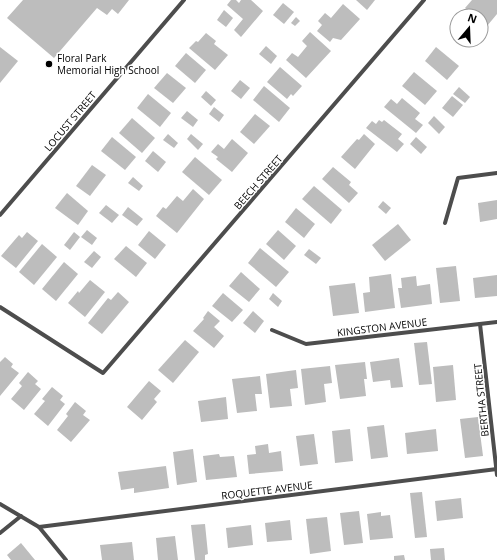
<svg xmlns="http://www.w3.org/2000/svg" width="497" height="560" viewBox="0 0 497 560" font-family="'Open Sans',sans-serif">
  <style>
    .building { fill: #bdbdbd }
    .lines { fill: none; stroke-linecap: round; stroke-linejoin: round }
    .street { stroke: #4d4d4d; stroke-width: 4 }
    .poi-dot { fill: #000; stroke: #fff; stroke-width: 1.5 }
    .labels { text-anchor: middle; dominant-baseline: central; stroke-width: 3; stroke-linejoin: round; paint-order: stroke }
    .poi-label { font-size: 10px; fill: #000; stroke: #fff; text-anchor: start }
    .street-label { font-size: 10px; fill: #000; stroke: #fff }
  </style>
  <rect width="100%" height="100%" fill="#fff"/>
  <g class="building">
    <polygon points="23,0 129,0 118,14 112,9 107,15 97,8 54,58 7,18"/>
    <polygon points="231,0 236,0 239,3 241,0 251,0 263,11 241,37 234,30 243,19 227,5"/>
    <polygon points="356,0 375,0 367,10"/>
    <polygon points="472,0 497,0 497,14 487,26 481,22 481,16 474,16 465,8"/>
    <polygon points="283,3 294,12 284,24 273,15"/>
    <polygon points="343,4 360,19 341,40 333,38 330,42 317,31 322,25 318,21 325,13 331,18"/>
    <polygon points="224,10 233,18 226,27 217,20"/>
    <polygon points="296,17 300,21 295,26 291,23"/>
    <polygon points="310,32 331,51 306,78 286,60 292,53 298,57 307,46 302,41"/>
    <polygon points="206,33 216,41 214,44 228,55 215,70 189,48 196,41 198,42"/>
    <polygon points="266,46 277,56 271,64 259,54"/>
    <polygon points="0,47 18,61 0,83"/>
    <polygon points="436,47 459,66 447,80 425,61"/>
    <polygon points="186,53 206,70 195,83 175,66"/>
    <polygon points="280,67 302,86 293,96 291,94 287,99 267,82"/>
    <polygon points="414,72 437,91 425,105 402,86"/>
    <polygon points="167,73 186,88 173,103 154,88"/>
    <polygon points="240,80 250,88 241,99 231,91"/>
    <polygon points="264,86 290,108 279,122 253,100"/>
    <polygon points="459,87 470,97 465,103 453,94"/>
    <polygon points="206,91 216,100 211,106 201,97"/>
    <polygon points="148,94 171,113 160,127 137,108"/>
    <polygon points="452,96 463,105 453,117 442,108"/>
    <polygon points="402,98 420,113 415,119 423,125 416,133 384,107 391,99 397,104"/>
    <polygon points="214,107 224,115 219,122 209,114"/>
    <polygon points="187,111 198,120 193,127 181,118"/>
    <polygon points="255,114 270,126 254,144 240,132"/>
    <polygon points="434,116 445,127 439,134 428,123"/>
    <polygon points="132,118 155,138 142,153 119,133"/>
    <polygon points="379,120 382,122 384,120 402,134 398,139 404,144 397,152 366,128 372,121 376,124"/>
    <polygon points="168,134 178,143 174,148 163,140"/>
    <polygon points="191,134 203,144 198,150 187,139"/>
    <polygon points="364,134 375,144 355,169 341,157 357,139 359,140"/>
    <polygon points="112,137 136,157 125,170 101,151"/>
    <polygon points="416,137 427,147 421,154 410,144"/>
    <polygon points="232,139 248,153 232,172 216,159 218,157 211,152 218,144 224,149"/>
    <polygon points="153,151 166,162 158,172 145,161"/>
    <polygon points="195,157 222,180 209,195 182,172"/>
    <polygon points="92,165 106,175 90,196 76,186"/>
    <polygon points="333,167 351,182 349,185 358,193 349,203 322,179"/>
    <polygon points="133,177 143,186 139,191 128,183"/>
    <polygon points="314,186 342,210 331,224 302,199"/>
    <polygon points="193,189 204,199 177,233 156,216 163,207 166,209 177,196 183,201"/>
    <polygon points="67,193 88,211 78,225 55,208"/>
    <polygon points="497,200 497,219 480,222 478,203"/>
    <polygon points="383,201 391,208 386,214 378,207"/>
    <polygon points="106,205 119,215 112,223 99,213"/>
    <polygon points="128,207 143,219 137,226 122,215"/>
    <polygon points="296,208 315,224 304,238 285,222"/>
    <polygon points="398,224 411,240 385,261 372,245"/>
    <polygon points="87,230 97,238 92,245 81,237"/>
    <polygon points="278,230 296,246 284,260 266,244"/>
    <polygon points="149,231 166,245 155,259 138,245"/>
    <polygon points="27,232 38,241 16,268 1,256 19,235 22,238"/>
    <polygon points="74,232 80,237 70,250 64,245"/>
    <polygon points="42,244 57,257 34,285 19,272"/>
    <polygon points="126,246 147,263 136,277 114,259"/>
    <polygon points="260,248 289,272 276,287 248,263"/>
    <polygon points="309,249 321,258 316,264 304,255"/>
    <polygon points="94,251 101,257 92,268 84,262"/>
    <polygon points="64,262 78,274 56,301 42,289"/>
    <polygon points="456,266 460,301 440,303 436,268"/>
    <polygon points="241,272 260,289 249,302 229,286"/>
    <polygon points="391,274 395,308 365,312 363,293 370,292 369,277"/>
    <polygon points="497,275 497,296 475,298 473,278"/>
    <polygon points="416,276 417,286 430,284 432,304 401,308 398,288 402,288 401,278"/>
    <polygon points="90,280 105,292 85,317 68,303 78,291 79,293"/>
    <polygon points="355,283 359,313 333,316 329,286"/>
    <polygon points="118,292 129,302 102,334 88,323 108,298 111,300"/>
    <polygon points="223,293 243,310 232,322 212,306"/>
    <polygon points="273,293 282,301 278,307 269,299"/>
    <polygon points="208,311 220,321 214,327 224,336 214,348 193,331 204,319 203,318"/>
    <polygon points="253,311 264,321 255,333 243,323"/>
    <polygon points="185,340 199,352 173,383 158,370"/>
    <polygon points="427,342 432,384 419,385 414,343"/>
    <polygon points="5,357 13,364 11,367 19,373 0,396 0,362"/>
    <polygon points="399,358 403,387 391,388 390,380 373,382 370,362"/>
    <polygon points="365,362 367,379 364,379 366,396 340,399 335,365"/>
    <polygon points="453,365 456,400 436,402 433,367"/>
    <polygon points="330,366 332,383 324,384 326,402 305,405 301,369"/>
    <polygon points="296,370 298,388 290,389 292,406 270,408 266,374"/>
    <polygon points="28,372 38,381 35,384 41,389 24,410 11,399 22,386 19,383"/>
    <polygon points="260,376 262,394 255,394 257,411 237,413 232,379"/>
    <polygon points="149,381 161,391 154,399 157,402 142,420 127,407"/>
    <polygon points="52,387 63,396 60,400 65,404 48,426 34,414 45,401 42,399"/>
    <polygon points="226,397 228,419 201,422 198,401"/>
    <polygon points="75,402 86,411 83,415 90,420 71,442 57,430 68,416 66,414"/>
    <polygon points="478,417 483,456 465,458 460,419"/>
    <polygon points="384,425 388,457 371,459 367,427"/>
    <polygon points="350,429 353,461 335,463 332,431"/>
    <polygon points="436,429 438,451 407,454 405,433"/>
    <polygon points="314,434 318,464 300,466 296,436"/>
    <polygon points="268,444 269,453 281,451 283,471 249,474 247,455 256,454 255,446"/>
    <polygon points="193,449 197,482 177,485 173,452"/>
    <polygon points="219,454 220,457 234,456 237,477 206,480 203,456"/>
    <polygon points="166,466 169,488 134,493 134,488 121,490 118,472"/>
    <polygon points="422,492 427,537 415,538 410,493"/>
    <polygon points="461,498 463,518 437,521 435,501"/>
    <polygon points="359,511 363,543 344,545 340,513"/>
    <polygon points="381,512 381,516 390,515 393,538 370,540 367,514"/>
    <polygon points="327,517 331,551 310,554 306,519"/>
    <polygon points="290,520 292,540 267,542 265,523"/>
    <polygon points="205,524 208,554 205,555 205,560 195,560 191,525"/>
    <polygon points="251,525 253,545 228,548 226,528"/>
    <polygon points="175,536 178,560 158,560 156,538"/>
    <polygon points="132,542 134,560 102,560 100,545"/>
    <polygon points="21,543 35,560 11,560 7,555"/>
    <polygon points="444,548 445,560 431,560 430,549"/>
    <polygon points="404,555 405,560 394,560 394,556"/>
  </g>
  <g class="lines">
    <g class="street">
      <polyline points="0,215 184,0"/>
      <polyline points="445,223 458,178 497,173"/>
      <polyline points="0,307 103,373 424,0"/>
      <polyline points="480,324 497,475"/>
      <polyline points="272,330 306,344 497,322"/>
      <polyline points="0,504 39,527 66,560"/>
      <polyline points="39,527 497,469"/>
      <polyline points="0,533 21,516"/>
    </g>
  </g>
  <circle class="poi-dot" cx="49" cy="64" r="4"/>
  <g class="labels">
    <g class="poi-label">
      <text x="57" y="58">Floral Park<tspan x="57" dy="12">Memorial High School</tspan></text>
    </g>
    <g class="street-label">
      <text transform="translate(70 121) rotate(-50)">LOCUST STREET</text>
      <text transform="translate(258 182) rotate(-49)">BEECH STREET</text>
      <text transform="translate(382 327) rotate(-7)">KINGSTON AVENUE</text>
      <text transform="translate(481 400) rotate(-96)">BERTHA STREET</text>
      <text transform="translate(267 490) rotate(-7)">ROQUETTE AVENUE</text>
    </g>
  </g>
  <g transform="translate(469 28) rotate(19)"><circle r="19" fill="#ffffff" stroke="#999999"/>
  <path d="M0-3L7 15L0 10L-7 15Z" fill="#000000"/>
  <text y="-6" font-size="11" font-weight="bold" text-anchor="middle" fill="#000000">N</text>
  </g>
</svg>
